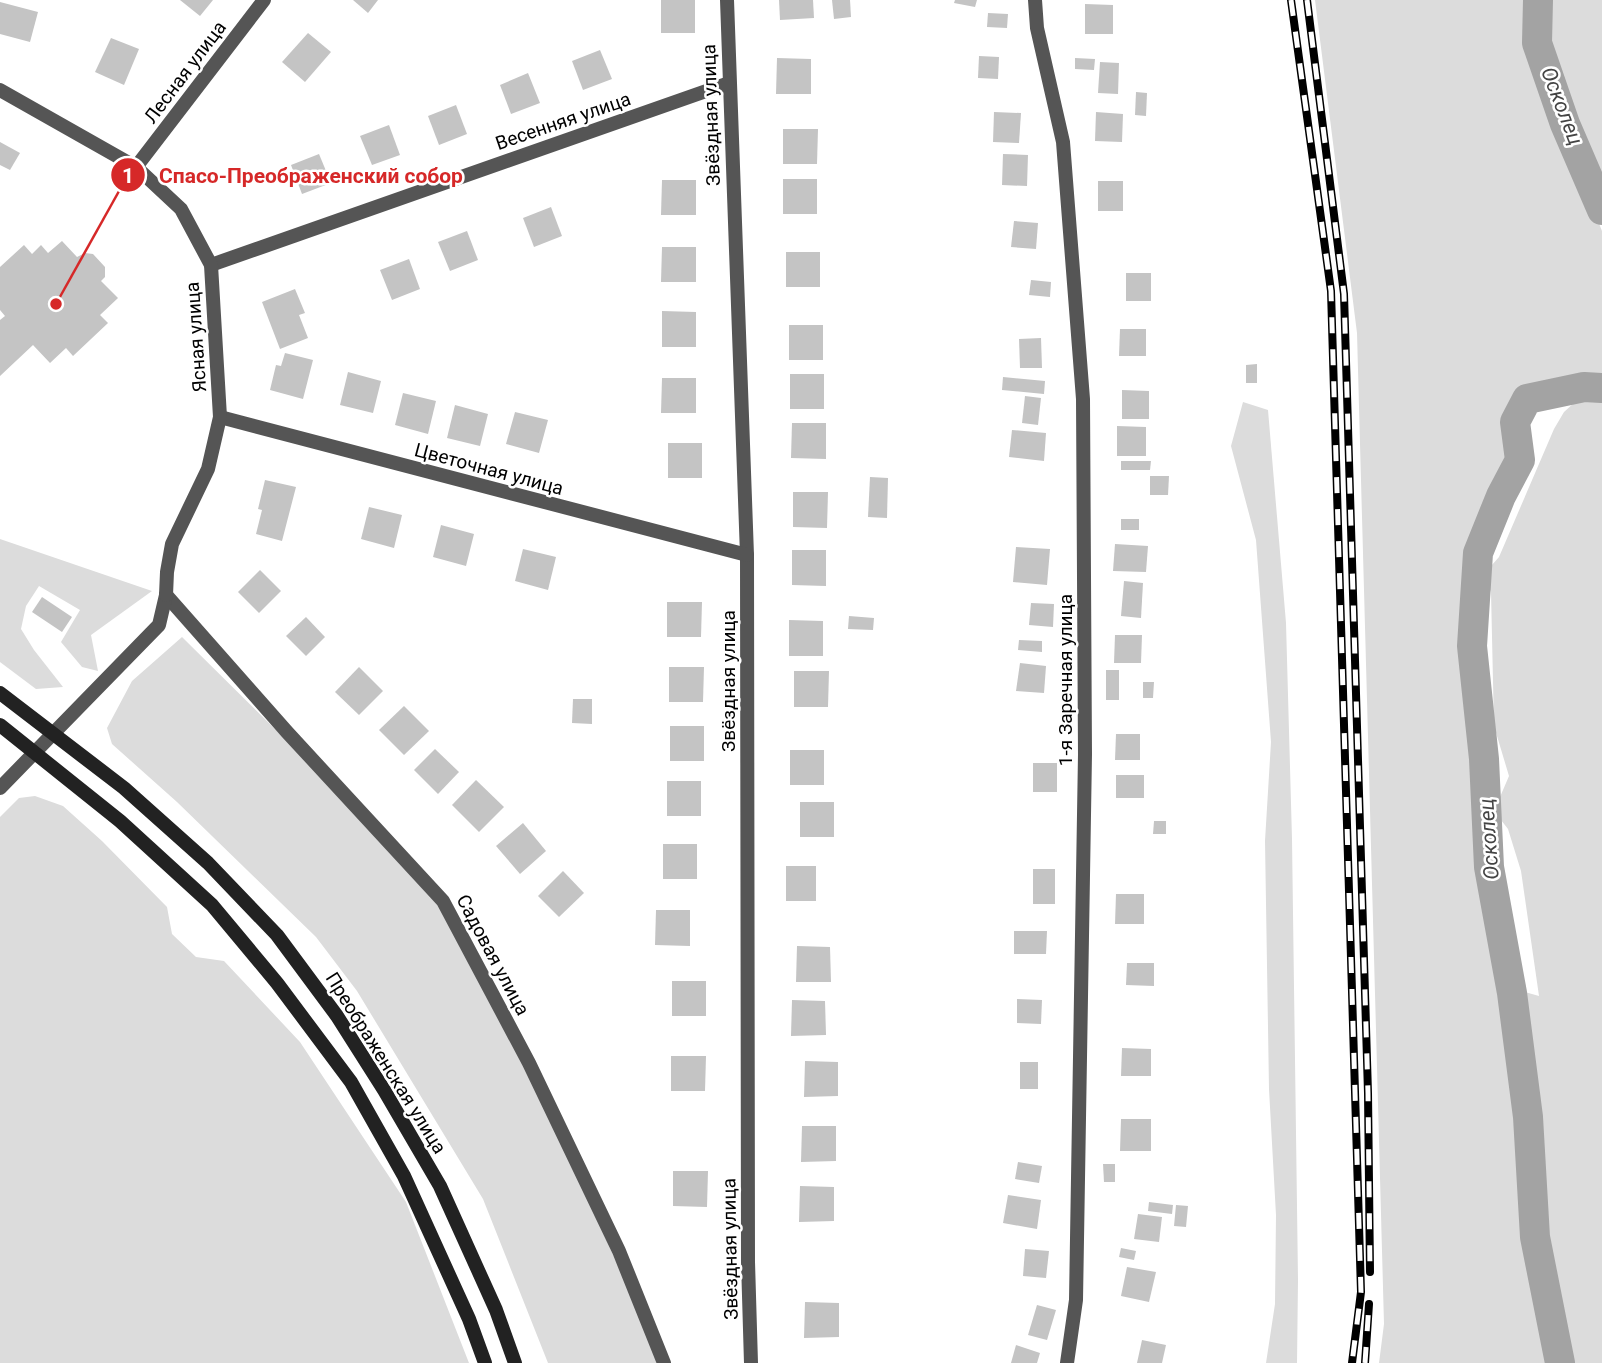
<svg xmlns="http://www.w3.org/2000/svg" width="1602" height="1363" viewBox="0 0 1602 1363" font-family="Roboto,sans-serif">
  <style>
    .green { fill: #dcdcdc }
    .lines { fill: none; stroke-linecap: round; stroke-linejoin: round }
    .river { stroke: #a3a3a3; stroke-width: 30 }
    .building { fill: #c4c4c4 }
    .minor { stroke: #555; stroke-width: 14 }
    .tertiary { stroke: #555; stroke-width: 14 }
    .secondary { stroke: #222; stroke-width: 14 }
    .rail-casing { stroke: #000; stroke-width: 8 }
    .rail { stroke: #fff; stroke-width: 5; stroke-dasharray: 16; stroke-linecap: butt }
    .labels { text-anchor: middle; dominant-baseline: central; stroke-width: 5; stroke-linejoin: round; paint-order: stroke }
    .street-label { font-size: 19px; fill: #000; stroke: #fff }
    .water-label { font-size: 21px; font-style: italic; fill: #444; stroke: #fff }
    .leader { fill: none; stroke: #d62828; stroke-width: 2.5 }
    .callout-dot { fill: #d62828; stroke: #fff; stroke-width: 2.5 }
    .mark-label { font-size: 21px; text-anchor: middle; font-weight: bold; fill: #fff }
    .callout-label { font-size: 21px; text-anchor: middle; font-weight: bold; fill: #d62828; stroke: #fff; stroke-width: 5; stroke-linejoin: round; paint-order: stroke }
  </style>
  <rect width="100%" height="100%" fill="#fff"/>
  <g class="green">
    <polygon points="1315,0 1534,0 1532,43 1563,133 1602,231 1602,385 1585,385 1526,397 1512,420 1516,459 1498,495 1474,552 1467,647 1480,759 1484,871 1506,993 1522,1117 1531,1238 1554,1363 1379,1363 1384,1324 1357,333"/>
    <polygon points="1544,0 1602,0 1602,199 1542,41"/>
    <polygon points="1586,392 1602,392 1602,1363 1565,1363 1541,1233 1533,1116 1518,990 1539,996 1521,871 1508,829 1494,811 1509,776 1494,726 1491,592 1484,574 1499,557 1554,429 1564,412"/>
    <polygon points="1243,402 1268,410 1286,623 1292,839 1298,1280 1297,1363 1266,1363 1275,1304 1276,1215 1269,1089 1265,841 1271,742 1256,540 1231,446"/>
    <polygon points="0,539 152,591 91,635 98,671 82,667 61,642 80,610 39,586 26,606 21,629 34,650 63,687 36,689 0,662"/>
    <polygon points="182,637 380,833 448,912 486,979 663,1363 548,1363 483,1199 357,991 316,937 177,802 112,744 107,728 132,681"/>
    <polygon points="35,796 63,806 102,841 167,907 172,934 196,957 224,961 300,1042 406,1202 469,1363 0,1363 0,817 19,798"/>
  </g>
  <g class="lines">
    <g class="river">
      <polyline points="1538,0 1537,43 1565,124 1602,210"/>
      <polyline points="1560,1363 1535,1237 1528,1117 1512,993 1489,867 1484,759 1472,646 1478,553 1501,496 1520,460 1515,422 1527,399 1584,387 1602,388"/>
    </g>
  </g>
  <g class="building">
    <polygon points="180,0 213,0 200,16"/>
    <polygon points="353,0 378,0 368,13"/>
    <rect x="661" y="0" width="34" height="33"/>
    <polygon points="779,0 813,0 814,18 780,20"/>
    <polygon points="832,0 850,0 851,17 834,19"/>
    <polygon points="955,0 977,0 975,7 954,3"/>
    <polygon points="0,2 38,12 30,42 0,34"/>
    <polygon points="1085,4 1113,5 1113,34 1085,34"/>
    <polygon points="988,13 1008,14 1007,28 987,27"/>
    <polygon points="308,33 331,52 305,82 282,62"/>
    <polygon points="111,38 139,49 124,85 95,72"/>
    <polygon points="600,50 612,79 583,90 572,61"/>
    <polygon points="979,56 999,57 998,79 978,78"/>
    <polygon points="777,58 811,59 811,94 776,94"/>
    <polygon points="1075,58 1095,59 1094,70 1075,69"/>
    <polygon points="1100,62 1119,63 1118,94 1098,93"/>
    <polygon points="528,73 540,103 511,114 500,85"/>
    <polygon points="1136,92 1147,93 1146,116 1135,115"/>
    <polygon points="456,105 467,134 439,145 428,116"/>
    <polygon points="994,112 1021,113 1019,143 993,142"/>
    <polygon points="1096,112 1123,114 1122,142 1095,141"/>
    <polygon points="389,125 400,155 372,165 360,136"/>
    <polygon points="783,129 818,129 817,164 783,164"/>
    <polygon points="0,142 20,153 10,170 0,165"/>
    <polygon points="319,154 331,183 302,194 291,165"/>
    <polygon points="1003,154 1028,155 1027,186 1002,185"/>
    <rect x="783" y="179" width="34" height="35"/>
    <polygon points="662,180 696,180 696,215 661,215"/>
    <rect x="1098" y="181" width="25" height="30"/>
    <polygon points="551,207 562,236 534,247 523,218"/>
    <polygon points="1014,221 1038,223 1036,249 1011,247"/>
    <polygon points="467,231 478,260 450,271 438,242"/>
    <polygon points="62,241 77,257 85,253 93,254 105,267 105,277 101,281 118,298 100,315 108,323 73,356 66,348 50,363 33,345 0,376 0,320 5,316 0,310 0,267 24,245 32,254 41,245 48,253"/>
    <polygon points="662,247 696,247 696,282 661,282"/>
    <rect x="786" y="252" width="34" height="35"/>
    <polygon points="409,259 420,289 392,300 380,270"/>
    <rect x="1126" y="273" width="25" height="28"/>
    <polygon points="1031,280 1051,282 1050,297 1029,295"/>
    <polygon points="295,289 305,313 299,315 308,338 280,349 262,302"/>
    <polygon points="662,311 696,312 696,347 662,347"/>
    <rect x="789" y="325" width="34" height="35"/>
    <polygon points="1120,329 1146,329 1146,356 1119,356"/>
    <polygon points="1041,338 1042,368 1020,368 1019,339"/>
    <polygon points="285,353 313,360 303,399 270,390 276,365 281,366"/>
    <polygon points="1257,364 1257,383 1246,383 1246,365"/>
    <polygon points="348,372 381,381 373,413 340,405"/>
    <rect x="790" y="374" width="34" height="35"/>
    <polygon points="1003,377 1045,381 1044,394 1002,390"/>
    <polygon points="662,378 696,378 696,413 661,413"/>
    <polygon points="1122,390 1149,391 1149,419 1122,419"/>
    <polygon points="403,393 436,401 428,434 395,425"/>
    <polygon points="1025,396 1041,398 1038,425 1022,423"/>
    <polygon points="455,405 488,414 480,446 447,438"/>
    <polygon points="515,412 548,420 539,453 506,444"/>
    <polygon points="792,423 826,423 826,459 791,458"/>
    <polygon points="1117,426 1146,427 1146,456 1117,456"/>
    <polygon points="1012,430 1046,433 1044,461 1009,457"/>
    <rect x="668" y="443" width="34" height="35"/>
    <polygon points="1121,461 1151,461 1150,470 1121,470"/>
    <polygon points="1150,476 1169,476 1168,495 1150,495"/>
    <polygon points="870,477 888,478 887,518 868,517"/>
    <polygon points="265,480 296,487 282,541 256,534 262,510 258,509"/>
    <polygon points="793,492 828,492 827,528 793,527"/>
    <polygon points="369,507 402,515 394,548 361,539"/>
    <rect x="1121" y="519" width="18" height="11"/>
    <polygon points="441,525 474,534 466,566 433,557"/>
    <polygon points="1115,544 1148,546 1146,572 1113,571"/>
    <polygon points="1016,547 1050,549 1047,585 1013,582"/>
    <polygon points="523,549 556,557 548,590 515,581"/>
    <polygon points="792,550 826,550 826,586 792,585"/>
    <polygon points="260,570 281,591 259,613 238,592"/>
    <polygon points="1124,581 1143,583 1141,618 1121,616"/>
    <polygon points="42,597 72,617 62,632 32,612"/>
    <polygon points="667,602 702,602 701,637 667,637"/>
    <polygon points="1031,603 1054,604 1053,627 1029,625"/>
    <polygon points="849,616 874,618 873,630 848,629"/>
    <polygon points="306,617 325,637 306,656 286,636"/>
    <polygon points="789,620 823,621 823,656 789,656"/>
    <polygon points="1115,635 1142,635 1141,663 1114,663"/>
    <polygon points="1019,640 1042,641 1042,652 1018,650"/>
    <polygon points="1020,663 1046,666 1044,693 1016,691"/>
    <polygon points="359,667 383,691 359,715 335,692"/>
    <polygon points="669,667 704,667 703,702 669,702"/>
    <rect x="1106" y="670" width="13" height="30"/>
    <polygon points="794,671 829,671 828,707 794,707"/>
    <polygon points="1143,682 1154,682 1153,698 1143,698"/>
    <polygon points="573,699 592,699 592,724 572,723"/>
    <polygon points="404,706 429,731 404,755 379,730"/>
    <rect x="670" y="726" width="34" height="35"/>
    <polygon points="1116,734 1140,734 1140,760 1115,760"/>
    <polygon points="435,749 459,772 438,794 414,770"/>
    <rect x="790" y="750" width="34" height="35"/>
    <rect x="1033" y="763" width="24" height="29"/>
    <rect x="1116" y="775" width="28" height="23"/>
    <polygon points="476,780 504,807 479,832 452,805"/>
    <rect x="667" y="781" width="34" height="35"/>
    <rect x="800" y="802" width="34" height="35"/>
    <polygon points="1154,821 1166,821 1166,834 1153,834"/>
    <polygon points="523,823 546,851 520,874 496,846"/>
    <rect x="663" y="844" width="34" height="35"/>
    <rect x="786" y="866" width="30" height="35"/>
    <rect x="1033" y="869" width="22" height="35"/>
    <polygon points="563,871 584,893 559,917 538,896"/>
    <polygon points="1116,894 1144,894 1144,924 1115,924"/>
    <polygon points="656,910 690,910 690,946 655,945"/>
    <polygon points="1014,931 1047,931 1046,954 1014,954"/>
    <polygon points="797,946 830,947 831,982 796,982"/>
    <polygon points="1127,963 1154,963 1154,986 1126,985"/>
    <rect x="672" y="981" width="34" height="35"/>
    <polygon points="1017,999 1042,1000 1041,1024 1017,1023"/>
    <polygon points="792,1000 825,1001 826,1035 791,1036"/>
    <polygon points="1122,1048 1151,1049 1151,1076 1121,1076"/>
    <polygon points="671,1056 706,1056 705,1091 671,1091"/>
    <polygon points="805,1061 838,1062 838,1096 804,1097"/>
    <rect x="1020" y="1062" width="18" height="27"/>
    <polygon points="1121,1119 1151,1119 1151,1151 1120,1151"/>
    <polygon points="802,1126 836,1126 836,1161 801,1162"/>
    <polygon points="1018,1162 1042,1166 1039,1183 1015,1179"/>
    <polygon points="1103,1164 1115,1164 1115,1182 1104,1182"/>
    <polygon points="673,1171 708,1171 707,1207 673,1206"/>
    <polygon points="800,1186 834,1187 834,1221 799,1222"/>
    <polygon points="1008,1195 1041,1200 1037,1229 1003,1223"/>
    <polygon points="1149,1202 1173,1205 1172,1214 1148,1211"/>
    <polygon points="1176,1205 1188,1206 1186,1227 1174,1226"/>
    <polygon points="1138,1214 1162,1217 1159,1242 1134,1239"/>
    <polygon points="1121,1248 1136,1251 1134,1260 1119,1257"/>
    <polygon points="1025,1249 1049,1251 1046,1278 1023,1276"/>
    <polygon points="1127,1267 1156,1272 1149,1302 1121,1296"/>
    <polygon points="805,1302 839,1303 839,1337 804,1338"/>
    <polygon points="1037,1305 1056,1310 1047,1340 1028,1335"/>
    <polygon points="1142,1340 1166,1345 1162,1363 1137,1363"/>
    <polygon points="1016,1345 1040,1353 1037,1363 1011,1363"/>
  </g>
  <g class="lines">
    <g class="minor">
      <polyline points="727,0 747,555 748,1262 751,1363"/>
      <polyline points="1035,0 1037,28 1063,142 1083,399 1085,754 1076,1300 1067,1363"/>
      <polyline points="136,167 264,0"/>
      <polyline points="211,265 729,83"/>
      <polyline points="220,417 747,555"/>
      <polyline points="166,595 287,732 443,901 529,1063 619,1251 664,1363"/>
      <polyline points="0,788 159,625 166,595"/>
    </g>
    <polyline class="tertiary" points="0,90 136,167 181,209 211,265 220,417 208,469 172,544 167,572 166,595"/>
    <g class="secondary">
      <polyline points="0,693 124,788 208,863 277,935 337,1016 384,1090 440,1186 496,1310 515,1363"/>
      <polyline points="0,725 120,821 212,905 277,983 351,1082 404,1176 469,1319 485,1363"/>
    </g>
    <defs>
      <g id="rail">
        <polyline points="1291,0 1331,291 1361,1292 1352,1363"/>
        <polyline points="1307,0 1344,294 1368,1093 1370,1272"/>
        <polyline points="1365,1363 1369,1304"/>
      </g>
    </defs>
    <use href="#rail" class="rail-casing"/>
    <use href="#rail" class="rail"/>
  </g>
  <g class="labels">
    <g class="street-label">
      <text transform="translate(185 72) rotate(-53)">Лесная улица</text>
      <text transform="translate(711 115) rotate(-92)">Звёздная улица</text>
      <text transform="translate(563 121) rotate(-19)">Весенняя улица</text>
      <text transform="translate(196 337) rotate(-94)">Ясная улица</text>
      <text transform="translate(489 469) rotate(15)">Цветочная улица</text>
      <text transform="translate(1065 680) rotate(-90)">1-я Заречная улица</text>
      <text transform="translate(728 681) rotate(-90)">Звёздная улица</text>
      <text transform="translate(493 955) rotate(62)">Садовая улица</text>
      <text transform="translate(386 1063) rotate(58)">Преображенская улица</text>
      <text transform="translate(730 1249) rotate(-91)">Звёздная улица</text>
    </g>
    <g class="water-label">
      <text transform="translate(1562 106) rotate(69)">Осколец</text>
      <text transform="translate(1489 839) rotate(-94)">Осколец</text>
    </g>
  </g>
  <path class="leader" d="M56 304L128 175"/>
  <g class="callout-dot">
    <circle cx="56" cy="304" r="7"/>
    <circle cx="128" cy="175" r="18"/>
  </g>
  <g class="mark-label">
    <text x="128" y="183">1</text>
  </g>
  <g class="callout-label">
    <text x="311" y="183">Спасо-Преображенский собор</text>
  </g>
</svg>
